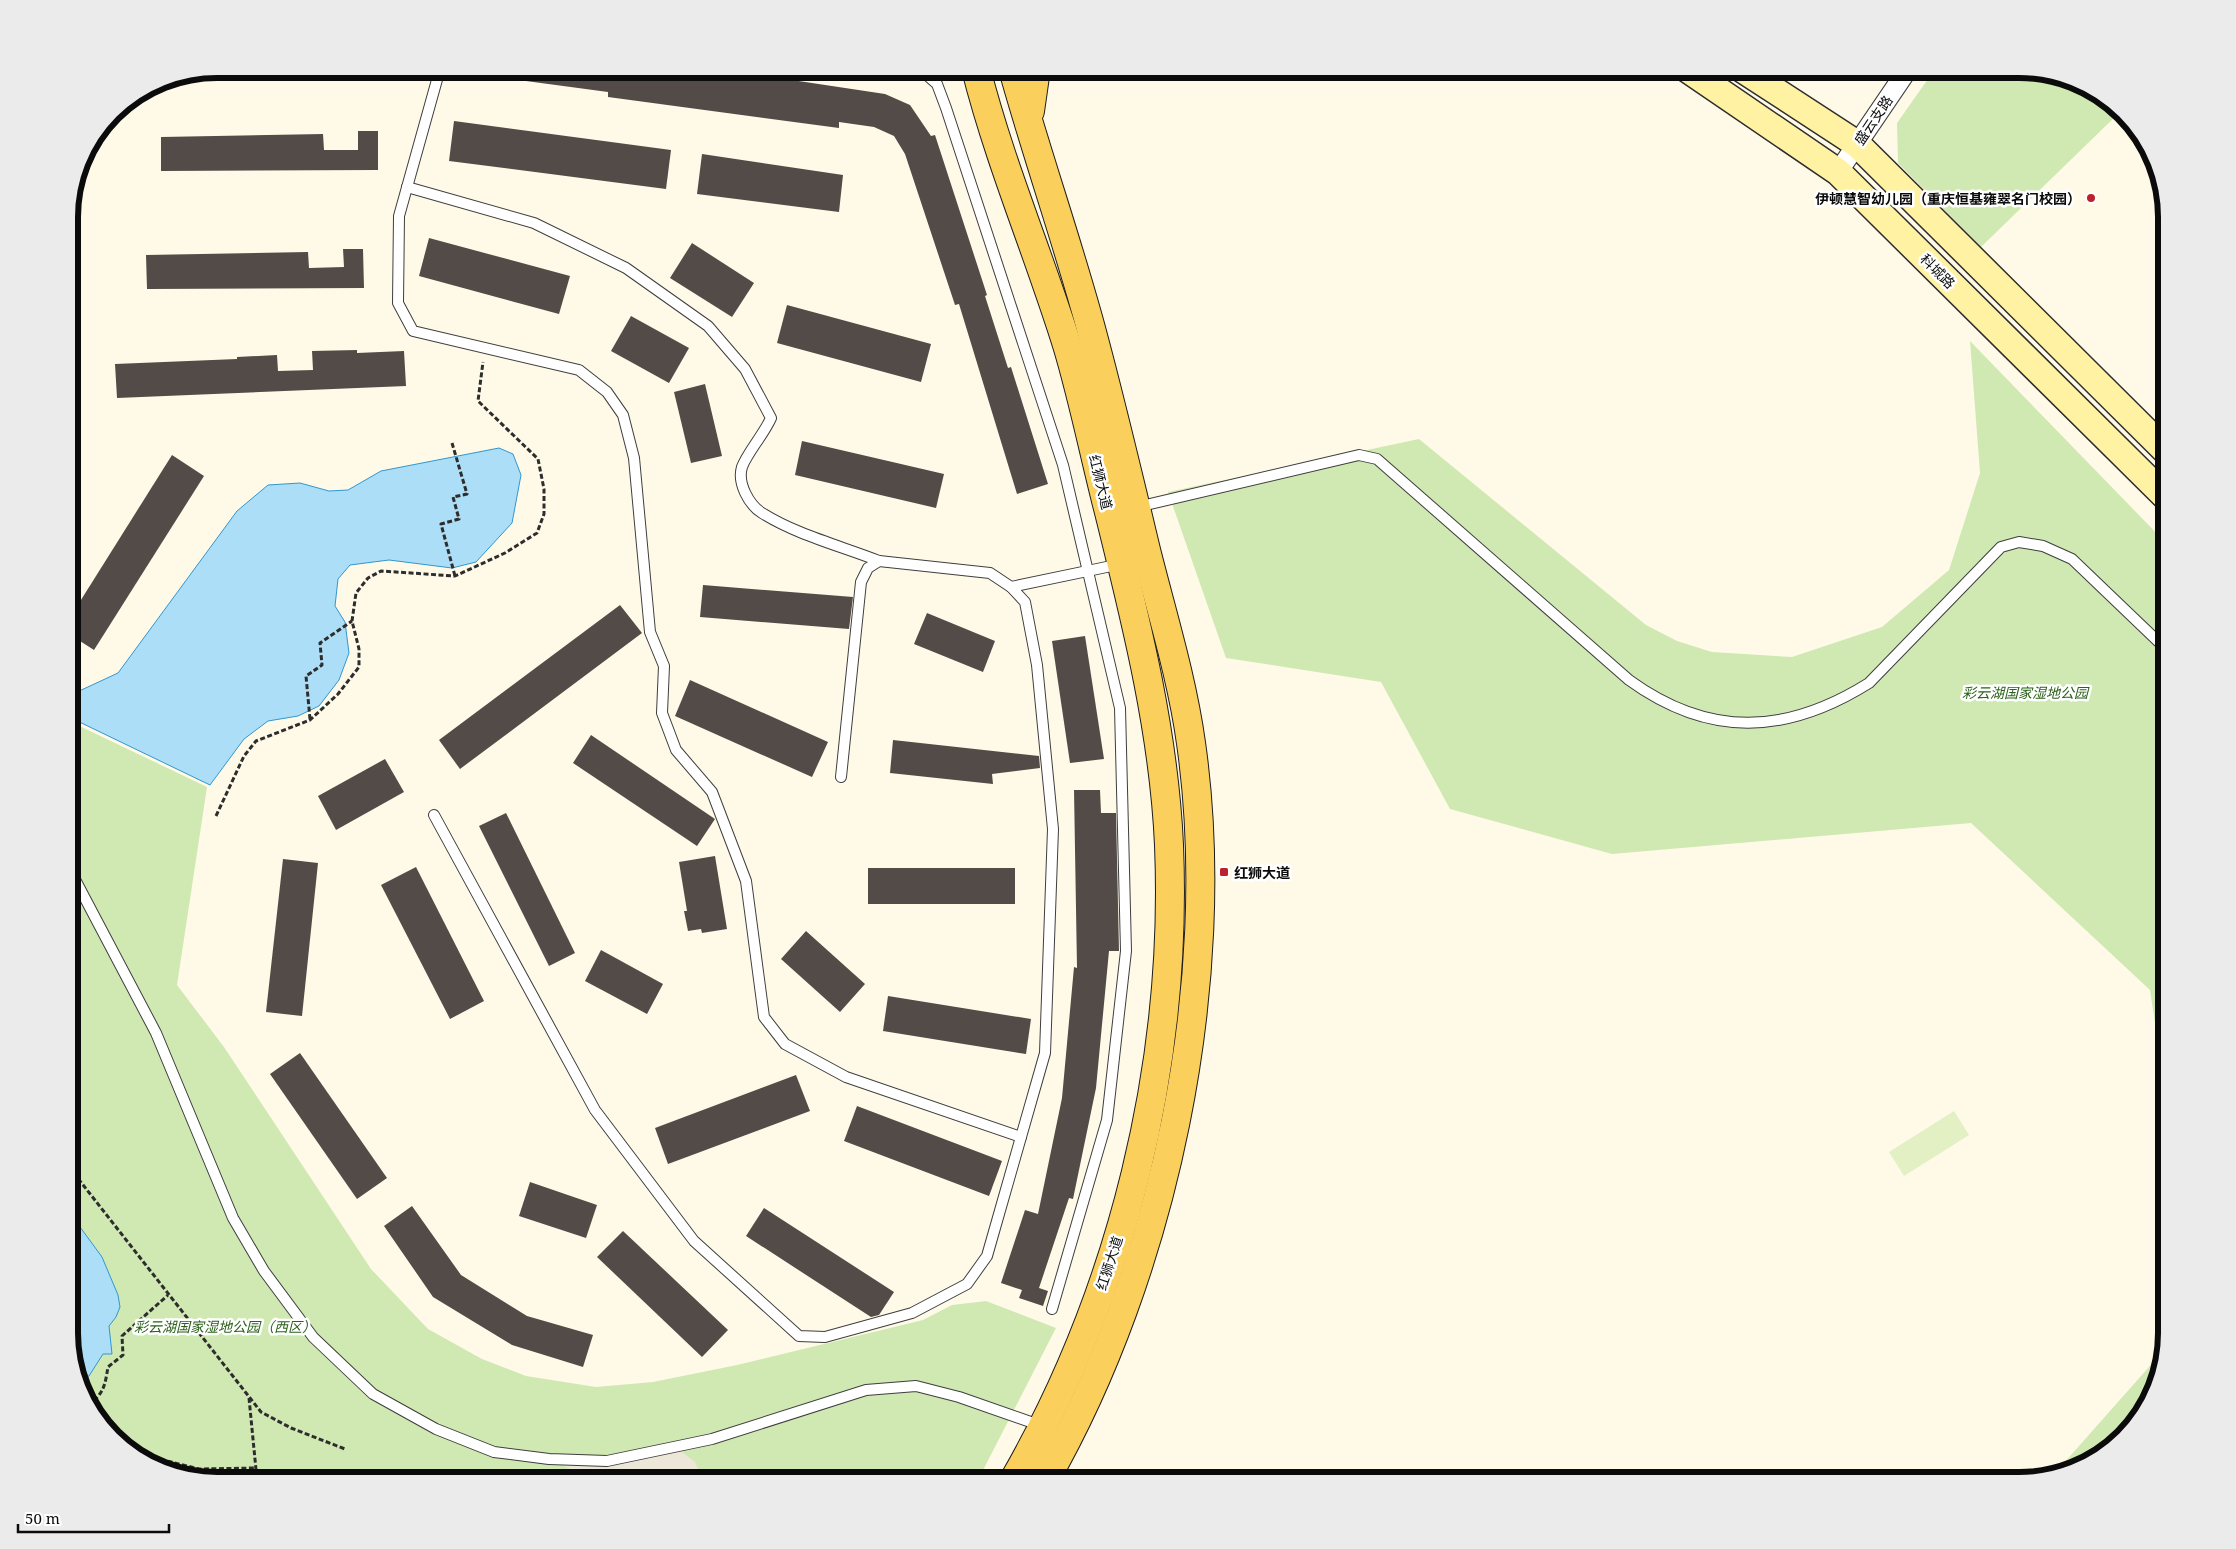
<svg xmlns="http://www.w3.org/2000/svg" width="2236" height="1549" viewBox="0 0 2236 1549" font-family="'Noto Serif','Noto Sans SC',serif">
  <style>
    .green { fill: #d0e9b2 }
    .pitch { fill: #e2f0c4 }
    .plaza { fill: #ede7d9 }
    .water { fill: #acdef7; stroke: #3296cf }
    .building { fill: #534b47 }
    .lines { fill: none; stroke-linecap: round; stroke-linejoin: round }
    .service-casing { stroke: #3e3e3e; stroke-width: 12 }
    .minor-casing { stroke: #3e3e3e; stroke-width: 21 }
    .secondary-casing { stroke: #2d2d2d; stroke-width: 29 }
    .primary-casing { stroke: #1c1c1c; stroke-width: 30 }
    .path { stroke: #2d2d2d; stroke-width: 3; stroke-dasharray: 5 2.5; stroke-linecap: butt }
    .service { stroke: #fff; stroke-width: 10 }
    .minor { stroke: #fff; stroke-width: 19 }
    .secondary { stroke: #fff2a3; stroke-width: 26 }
    .primary { stroke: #fbcf5c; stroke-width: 28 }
    .poi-dot { fill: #bc212e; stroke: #fff; stroke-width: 2 }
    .labels { text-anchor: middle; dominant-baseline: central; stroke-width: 5; stroke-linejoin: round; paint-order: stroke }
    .street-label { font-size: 14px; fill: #0b0b0b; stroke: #fff }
    .poi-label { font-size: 14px; font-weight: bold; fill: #0b0b0b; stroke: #fff; text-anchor: end }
    .park-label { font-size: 14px; font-style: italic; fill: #2c621b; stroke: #fff }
    .rim { fill: none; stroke: #0b0b0b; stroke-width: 6 }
  </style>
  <rect width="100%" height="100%" fill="#fffae8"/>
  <g class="green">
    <path d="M1935,69C1990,69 2053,62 2100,93C2107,98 2113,107 2119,113L1981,247L1898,163L1897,123Z"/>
    <polygon points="1970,341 2167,544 2167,1102 2150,990 1971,823 1612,854 1450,809 1381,682 1226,658 1168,492 1419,439 1646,625 1677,641 1712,652 1792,657 1882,627 1949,570 1980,473"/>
    <polygon points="69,721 207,787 177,985 224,1047 371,1269 428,1329 482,1359 526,1376 596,1387 653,1382 737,1365 923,1320 952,1305 986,1301 1056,1328 978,1480 217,1480 170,1472 134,1455 88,1406 69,1342"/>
    <polygon points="2164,1350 2159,1379 2142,1415 2085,1465 2056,1472"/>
  </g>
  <polygon class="pitch" points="1954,1111 1969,1135 1904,1176 1889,1152"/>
  <polygon class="plaza" points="676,1447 695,1462 703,1480 589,1480 585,1476 549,1459 607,1461"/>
  <g class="water">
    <polygon points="499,448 513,454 521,475 512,523 476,562 452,568 389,560 350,565 338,579 335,606 345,622 349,653 339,680 319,706 298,716 268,721 244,739 210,785 69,717 69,693 77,692 118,673 237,511 268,485 300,483 329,491 348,490 381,471"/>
    <polygon points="69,1212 102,1257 118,1295 120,1307 116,1317 109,1326 112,1354 103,1354 89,1376 80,1379 69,1342"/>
  </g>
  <g class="building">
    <polygon points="512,69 719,69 885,94 910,105 931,136 935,135 987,295 985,296 1008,368 1011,367 1048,484 1017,494 959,304 955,305 905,154 894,136 874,127 839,122 839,128 608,97 608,92 511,79"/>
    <polygon points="454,121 671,150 666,189 449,161"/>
    <polygon points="358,131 378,131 378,170 161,171 161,137 323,134 324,150 358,150"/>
    <polygon points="702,154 843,175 839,212 697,194"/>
    <polygon points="429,238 570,276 559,314 419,276"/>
    <polygon points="692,243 754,283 732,317 670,278"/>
    <polygon points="343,249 363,249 364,288 147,289 146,255 308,252 309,268 344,267"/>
    <polygon points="787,305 931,344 921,382 777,343"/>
    <polygon points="631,316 689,348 669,383 611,351"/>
    <polygon points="357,350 357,353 404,351 406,386 117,398 115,364 237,359 237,357 277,355 278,371 313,370 312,351"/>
    <polygon points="705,384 722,456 691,463 674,392"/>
    <polygon points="802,441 944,474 936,508 795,475"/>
    <polygon points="172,455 204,476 94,650 69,634 69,619"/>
    <polygon points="703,585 853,597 849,629 700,617"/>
    <polygon points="620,605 642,633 460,769 439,740"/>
    <polygon points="927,613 995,641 983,672 914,644"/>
    <polygon points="1085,636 1104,759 1070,763 1052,641"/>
    <polygon points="690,680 828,742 812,777 675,716"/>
    <polygon points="591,735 715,819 697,846 573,763"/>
    <polygon points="893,740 1039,756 1040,768 992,774 993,784 890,773"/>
    <polygon points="385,759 404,792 336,830 318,796"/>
    <polygon points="1074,790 1100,790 1101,813 1116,813 1119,951 1109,951 1096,1088 1073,1199 1069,1198 1039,1288 1048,1291 1043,1306 1019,1298 1022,1290 1001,1283 1025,1210 1038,1214 1062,1098 1074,967 1077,968"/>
    <polygon points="506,813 575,953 549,966 479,826"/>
    <polygon points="715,856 727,929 702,933 701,929 688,931 684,911 687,911 679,862"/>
    <polygon points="283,859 318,863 302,1016 266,1012"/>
    <polygon points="416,867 484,1001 450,1019 381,885"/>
    <rect x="868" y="868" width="147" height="36"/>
    <polygon points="806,931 865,984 840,1012 781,959"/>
    <polygon points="601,950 663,984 647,1014 585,981"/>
    <polygon points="888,996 1031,1019 1026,1054 883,1031"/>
    <polygon points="300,1053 387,1178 357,1199 270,1074"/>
    <polygon points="796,1075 810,1111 668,1164 655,1128"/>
    <polygon points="857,1106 1002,1161 989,1196 844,1141"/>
    <polygon points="530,1182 597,1205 586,1238 519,1216"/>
    <polygon points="412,1206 461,1275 527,1316 593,1335 583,1367 512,1345 433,1297 384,1226"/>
    <polygon points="764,1208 894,1292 879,1315 871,1317 746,1236"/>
    <polygon points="623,1231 728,1330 702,1357 597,1257"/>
  </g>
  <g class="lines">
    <defs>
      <g id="service">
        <polyline points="440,69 399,216 398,303 413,331 579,370 607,392 623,415 634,458 650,632 664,666 662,713 676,750 712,792 746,881 764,1017 785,1044 846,1077 1021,1137"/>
        <polyline points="920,69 937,84 946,108 1063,465 1120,708 1126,951 1107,1120 1052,1309"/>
        <path d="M407,187L534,223L626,268L708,326L745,369L771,418C764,434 747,453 742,467C737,483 749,505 762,513C797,535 841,546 879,561"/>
        <path d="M1137,507L1359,455L1377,459L1629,680C1709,738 1786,735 1869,683L2001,547L2019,542L2043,546L2072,559L2167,650"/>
        <polyline points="1011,587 1121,564"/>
        <polyline points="434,815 595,1110 694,1241 799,1336 825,1337 912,1313 967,1284 987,1256 1045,1053 1053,829 1037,665 1025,602 1011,587 990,573 879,561 868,568 861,582 841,777"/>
        <polyline points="69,868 156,1033 233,1218 264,1271 313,1337 373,1394 436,1429 494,1452 549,1459 607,1461 712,1439 866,1390 916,1386 959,1397 1042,1426"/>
      </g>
      <polyline id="minor" points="1838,172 1908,69"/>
      <g id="secondary">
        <polyline points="1687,69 1838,172 2167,498"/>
        <polyline points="1742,69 1857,144 2167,452"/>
      </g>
      <g id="primary">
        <path d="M976,69C1000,164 1039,254 1068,348C1084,402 1095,458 1109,512C1136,621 1164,732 1169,845C1178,1063 1123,1290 1014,1480"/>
        <path d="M1013,69C1038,159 1069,246 1093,336C1112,407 1129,479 1146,550C1162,614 1182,678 1191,743C1225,981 1164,1272 1045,1480"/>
        <polyline points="1030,111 1036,69"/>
      </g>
    </defs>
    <use href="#service" class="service-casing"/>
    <use href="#minor" class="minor-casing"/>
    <use href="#secondary" class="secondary-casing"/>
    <use href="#primary" class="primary-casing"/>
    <g class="path">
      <polyline points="452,443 467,494 453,497 459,519 441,524 455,576"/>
      <polyline points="310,719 306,676 322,665 320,643 352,621"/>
      <polyline points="216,816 244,756 256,741 310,720 338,694 359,667 359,649 352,621 356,593 368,578 381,571 455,576 505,553 537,533 544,514 544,489 538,459 478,401 483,362"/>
      <polyline points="69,1167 261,1412 291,1428 345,1449"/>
      <polyline points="249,1398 257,1480"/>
      <path d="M88,1405C104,1394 105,1385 108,1367L123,1355L122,1336L168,1295"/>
      <polyline points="131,1452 199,1469 256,1468"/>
    </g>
    <use href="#service" class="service"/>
    <use href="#minor" class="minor"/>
    <use href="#secondary" class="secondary"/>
    <use href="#primary" class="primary"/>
  </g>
  <g class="poi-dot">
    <circle cx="2091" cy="198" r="5"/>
    <rect x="1219" y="867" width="10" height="10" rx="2.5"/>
  </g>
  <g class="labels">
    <g class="street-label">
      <text transform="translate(1873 120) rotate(-56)">盛云支路</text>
      <text transform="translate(1938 271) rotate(45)">科城路</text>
      <text transform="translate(1101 482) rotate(76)">红狮大道</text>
      <text transform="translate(1109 1263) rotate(-72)">红狮大道</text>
    </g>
    <g class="poi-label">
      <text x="2081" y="198">伊顿慧智幼儿园（重庆恒基雍翠名门校园）</text>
      <text x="1234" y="872" text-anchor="start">红狮大道</text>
    </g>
    <g class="park-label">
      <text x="2025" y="692">彩云湖国家湿地公园</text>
      <text x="225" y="1326">彩云湖国家湿地公园（西区）</text>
    </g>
  </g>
  <path d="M0 0H2236V1549H0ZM217 78H2019A139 139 0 0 1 2158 217V1333A139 139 0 0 1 2019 1472H217A139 139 0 0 1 78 1333V217A139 139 0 0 1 217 78Z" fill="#ebebeb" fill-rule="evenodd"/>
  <path class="rim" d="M217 78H2019A139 139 0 0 1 2158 217V1333A139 139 0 0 1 2019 1472H217A139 139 0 0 1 78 1333V217A139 139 0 0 1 217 78Z"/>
  <path d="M18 1524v8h151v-8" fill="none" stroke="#0b0b0b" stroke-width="2.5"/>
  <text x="25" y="1524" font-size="15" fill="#0b0b0b" stroke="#ffffff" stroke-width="4" paint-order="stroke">50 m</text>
</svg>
